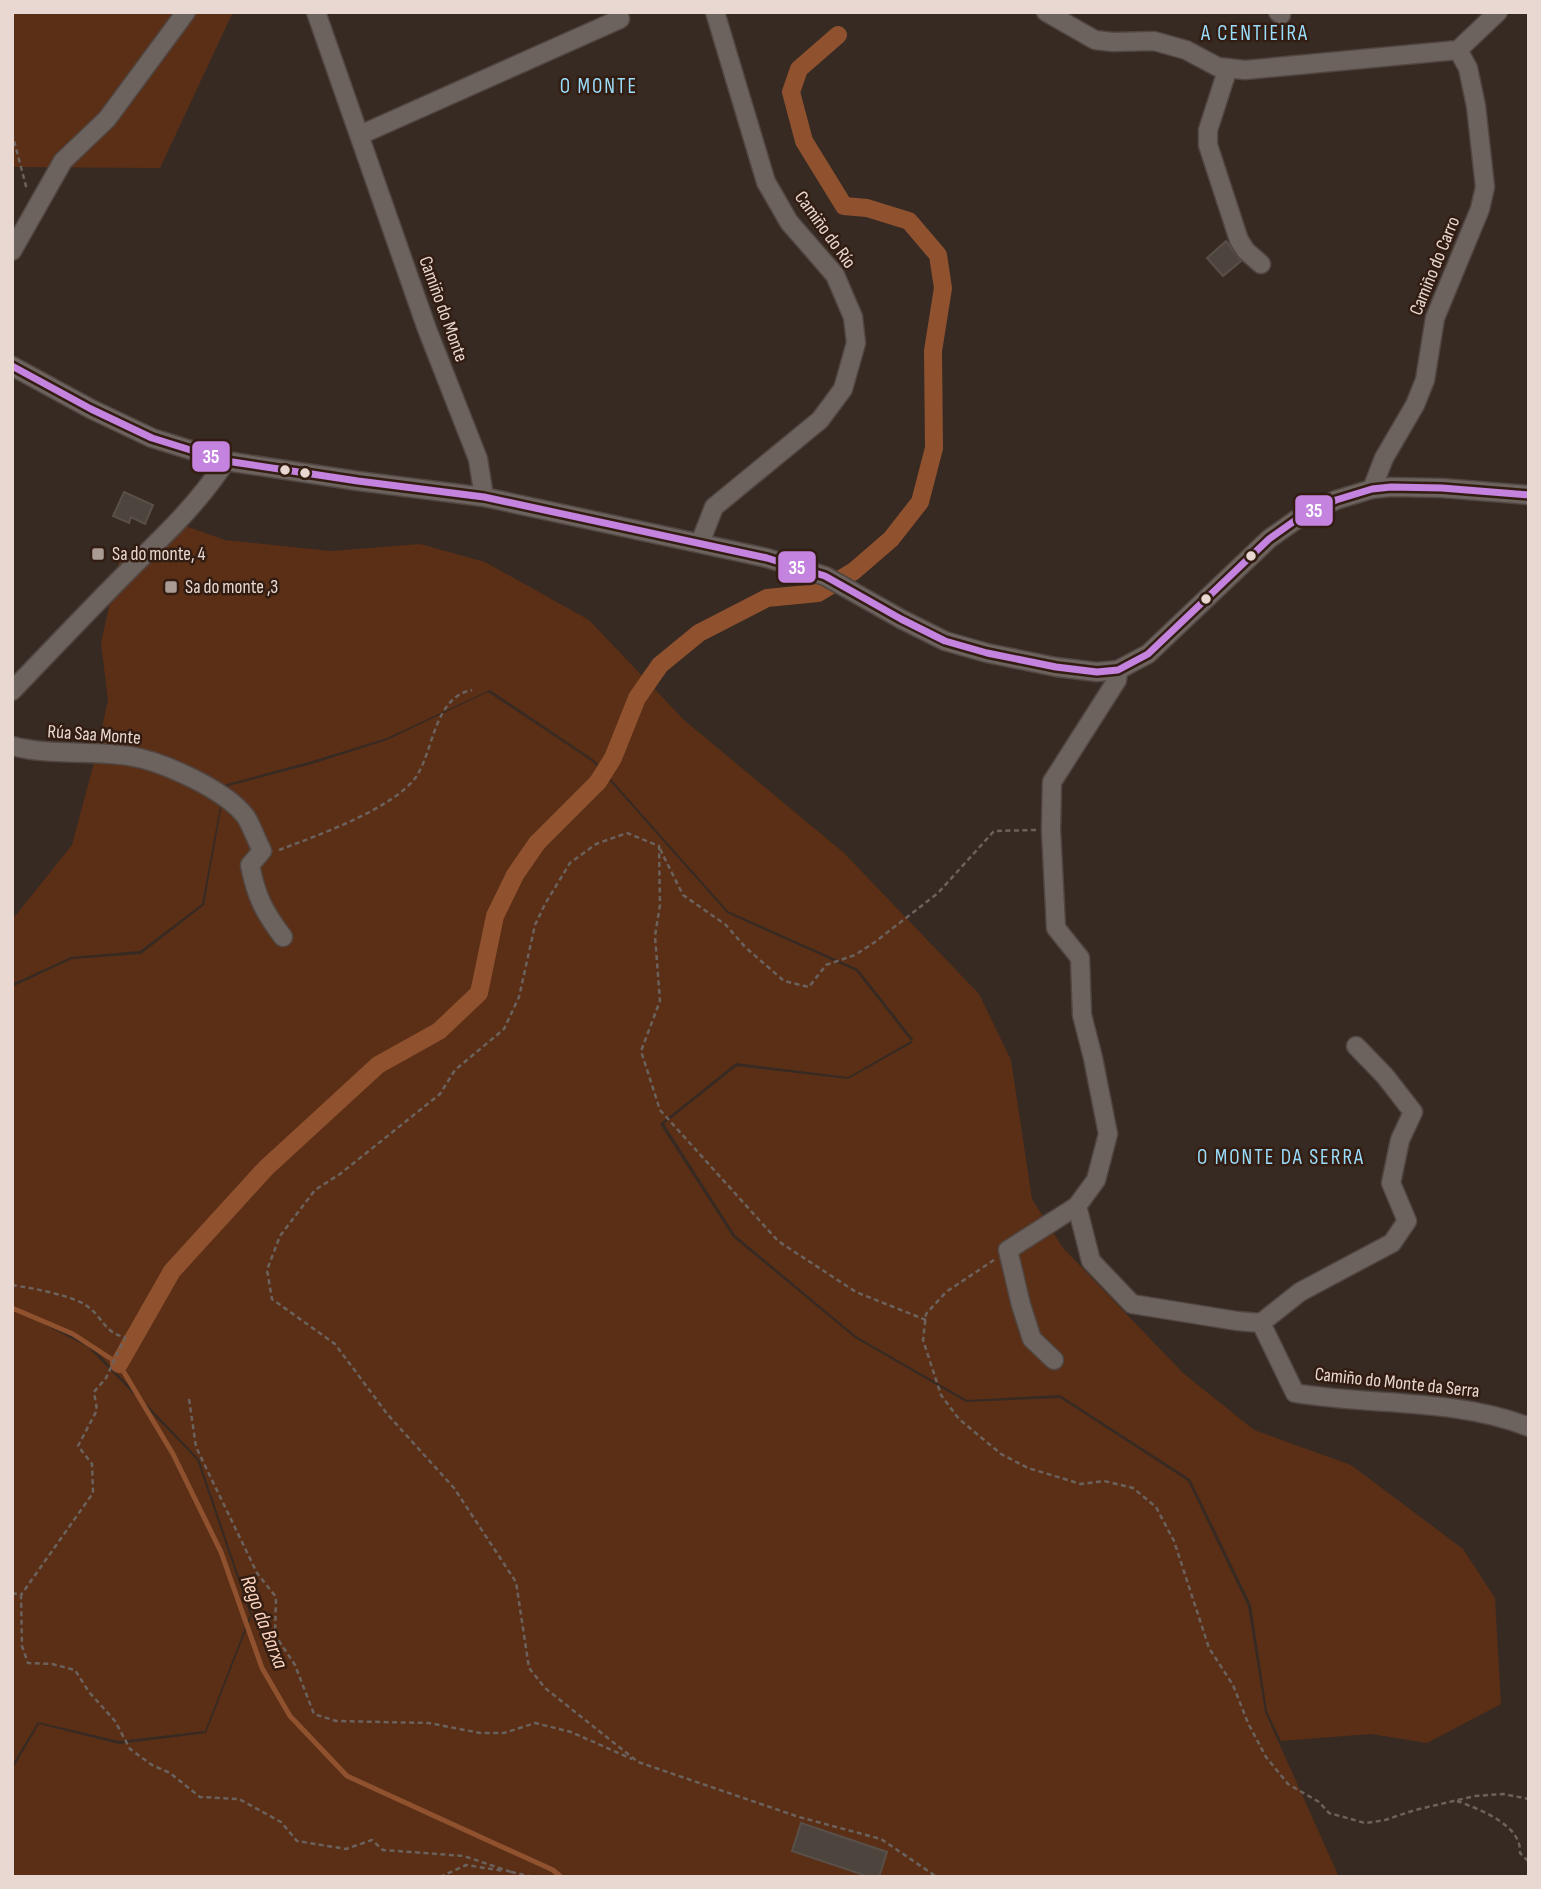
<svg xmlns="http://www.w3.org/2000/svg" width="1541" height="1889" viewBox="0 0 1541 1889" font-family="'Sofia Sans Condensed',sans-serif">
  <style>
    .green { fill: #5a2f16 }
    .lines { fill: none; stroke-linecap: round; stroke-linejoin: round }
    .stream { stroke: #90512f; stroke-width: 5 }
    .canal { stroke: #90512f; stroke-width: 18 }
    .building { fill: #4e443e; stroke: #594f49; stroke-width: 2 }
    .minor-casing { stroke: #514641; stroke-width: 21 }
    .path { stroke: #6c625d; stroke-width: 2.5; stroke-dasharray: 5 3.5; stroke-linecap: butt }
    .minor { stroke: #6d635e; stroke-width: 18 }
    .bus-1-casing { stroke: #331d12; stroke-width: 12 }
    .bus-1 { stroke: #c483df; stroke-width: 7 }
    .bus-dot { fill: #e8d8d1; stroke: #331d12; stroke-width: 2.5 }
    .poi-dot { fill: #aa9b94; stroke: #331d12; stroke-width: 2.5 }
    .labels { text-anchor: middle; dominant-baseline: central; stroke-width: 5; stroke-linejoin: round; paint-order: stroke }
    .street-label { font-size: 19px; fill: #e8d8d1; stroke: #331d12 }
    .poi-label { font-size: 19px; fill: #e8d8d1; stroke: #331d12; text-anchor: start }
    .neighbourhood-label { font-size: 21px; letter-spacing: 2px; fill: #9adefc; stroke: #331d12 }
    .water-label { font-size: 21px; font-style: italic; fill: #fcd4bf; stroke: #331d12 }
    .line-badge { stroke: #331d12; stroke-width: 2.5 }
    .badge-label { font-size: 19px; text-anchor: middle; font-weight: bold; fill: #fff }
  </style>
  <rect width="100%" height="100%" fill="#362a23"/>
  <g class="green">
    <polygon points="12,12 233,12 160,168 12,167"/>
    <polygon points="177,523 225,540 331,551 420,544 485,562 589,620 684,720 844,853 979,994 1011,1060 1032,1199 1063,1248 1183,1373 1254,1430 1351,1465 1463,1549 1495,1598 1501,1704 1427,1743 1371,1734 1281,1741 1267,1711 1251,1605 1190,1479 1060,1395 967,1400 856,1336 735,1235 664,1124 737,1066 848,1079 912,1043 913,1039 858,969 728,911 594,760 490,690 387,738 312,761 224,785 202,904 140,951 71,957 12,984 12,920 72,845 96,755 108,700 101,643 119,562"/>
    <polygon points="488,692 593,762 727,913 856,971 911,1041 848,1077 736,1063 660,1124 733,1237 855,1338 966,1402 1060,1398 1188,1481 1248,1606 1265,1712 1339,1877 12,1877 12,1770 39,1724 119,1744 206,1733 252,1615 199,1459 90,1345 12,1305 12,987 72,959 141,954 204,905 225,787 312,764 387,740"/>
    <polygon points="12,1308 88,1347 197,1460 250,1615 205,1731 119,1741 38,1722 12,1765"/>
  </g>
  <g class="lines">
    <polyline class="stream" points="12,1308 73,1334 119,1364 173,1454 221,1552 262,1668 290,1716 347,1776 553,1870 561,1877"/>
    <polyline class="canal" points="119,1364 172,1271 266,1168 378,1065 439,1031 479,993 495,916 515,875 537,843 598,782 613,758 637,698 660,665 699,633 767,598 818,593 854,571 891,539 920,502 934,448 933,351 943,288 938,255 909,221 867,208 844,206 804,141 791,92 799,69 838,35"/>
  </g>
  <g class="building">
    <polygon points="1226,241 1241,261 1223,276 1207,258"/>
    <polygon points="124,492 153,505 145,524 131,517 129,523 113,516"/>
    <polygon points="801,1823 887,1852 879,1877 870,1877 792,1851"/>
  </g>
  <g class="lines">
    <defs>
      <g id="minor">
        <polyline points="316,12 427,329 478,459 484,497"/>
        <polyline points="1046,12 1095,40 1113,42 1154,41 1186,50 1218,67 1245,70 1458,50 1498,12"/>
        <polyline points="1278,12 1281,15"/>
        <polyline points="1228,68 1208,130 1208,145 1239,240 1246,251 1261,264"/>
        <polyline points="360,135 620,19 617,12"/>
        <polyline points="12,251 63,161 107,119 186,12"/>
        <polyline points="12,366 91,409 152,438 226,461 358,481 484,497 767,558 825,576 901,619 945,641 987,653 1056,667 1097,672 1118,670 1148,654 1269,539 1300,517 1336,500 1372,489 1391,487 1442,488 1529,495"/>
        <polyline points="1372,489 1384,458 1415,405 1425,380 1435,318 1480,209 1485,187 1476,106 1468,68 1458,50"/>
        <polyline points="700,543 714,507 820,420 843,389 856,343 853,317 835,275 789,222 766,182 715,12"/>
        <path d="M1118,670L1117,680L1052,782L1051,830L1056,928L1080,958L1082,1015L1093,1058L1108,1134L1096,1180L1077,1206L1091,1261L1132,1304L1237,1321L1261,1323L1295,1393C1372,1406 1455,1398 1529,1427"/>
        <path d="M12,691C52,649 92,607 133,566C167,533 200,501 226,461"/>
        <path d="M12,746C51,756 90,750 129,756C162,761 226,790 246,817C252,827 257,841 262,851L250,865C256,896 264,912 283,937"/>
        <polyline points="1261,1323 1300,1292 1392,1243 1407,1221 1391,1183 1400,1140 1413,1112 1385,1076 1356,1046"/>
        <polyline points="1054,1360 1032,1339 1021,1305 1008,1250 1077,1206"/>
      </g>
    </defs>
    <use href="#minor" class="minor-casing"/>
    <g class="path">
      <polyline points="12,133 27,190"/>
      <polyline points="660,849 683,895 726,925 745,947 784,981 809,987 826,965 855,955 875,942 938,893 994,831 1036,830"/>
      <path d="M279,850C316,836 393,809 416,777C434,750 434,697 472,690"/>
      <polyline points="994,1260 946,1292 926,1314 923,1340 941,1395 959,1419 1001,1454 1028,1468 1081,1484 1104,1481 1133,1488 1156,1507 1174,1541 1209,1648 1233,1685 1248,1723 1266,1757 1288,1784 1319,1802 1329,1813 1365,1823 1385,1820 1415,1810 1475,1796 1503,1794 1529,1799"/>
      <path d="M12,1285C31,1288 72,1295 87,1306C103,1317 104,1333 125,1337L106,1378L94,1392L97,1410L78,1446L92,1464L93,1493L21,1595"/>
      <polyline points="926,1320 856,1292 778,1241 660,1110 641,1051 660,1001 655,936 660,905 659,846 627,833 596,844 570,863 545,904 535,925 519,997 504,1029 455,1070 440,1094 340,1174 315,1190 280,1236 267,1270 272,1299 335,1344 388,1415 454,1488 516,1582 529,1668 545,1688 638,1762 799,1817 881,1839 937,1877"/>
      <polyline points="189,1399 196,1447 257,1573 276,1597 275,1635 295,1665 314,1714 336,1721 429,1723 480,1733 504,1733 535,1723 571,1732 632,1759"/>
      <polyline points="12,1593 21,1595 22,1646 28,1663 52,1664 75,1670 89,1692 115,1721 130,1749 152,1765 170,1773 200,1797 239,1799 281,1822 297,1841 346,1849 372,1840 383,1850 464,1856 511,1872"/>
      <path d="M1457,1801C1479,1809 1522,1825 1520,1853L1529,1862"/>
      <polyline points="511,1872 534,1877"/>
      <polyline points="440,1877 466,1865 504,1871"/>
    </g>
    <use href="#minor" class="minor"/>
    <defs>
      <polyline id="bus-1" points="12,366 91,409 152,438 226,461 358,481 484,497 767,558 825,576 901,619 945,641 987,653 1056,667 1097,672 1118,670 1148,654 1269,539 1300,517 1336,500 1372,489 1391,487 1442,488 1529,495"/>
    </defs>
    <use href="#bus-1" class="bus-1-casing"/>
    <use href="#bus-1" class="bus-1"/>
  </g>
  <g class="bus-dot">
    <circle cx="285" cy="470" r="6"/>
    <circle cx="305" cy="473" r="6"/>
    <circle cx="1251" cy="556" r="6"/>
    <circle cx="1206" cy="599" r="6"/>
  </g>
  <g class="poi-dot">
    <rect x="91" y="547" width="14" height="14" rx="3.5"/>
    <rect x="164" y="580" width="14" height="14" rx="3.5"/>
  </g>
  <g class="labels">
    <g class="street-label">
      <text transform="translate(825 230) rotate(54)">Camiño do Río</text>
      <text transform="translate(1435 266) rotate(-68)">Camiño do Carro</text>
      <text transform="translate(443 309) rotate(70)">Camiño do Monte</text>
      <text transform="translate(94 735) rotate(4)">Rúa Saa Monte</text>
      <text transform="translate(1397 1383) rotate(6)">Camiño do Monte da Serra</text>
    </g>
    <g class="poi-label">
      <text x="112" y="554">Sa do monte, 4</text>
      <text x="185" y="587">Sa do monte ,3</text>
    </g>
    <g class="neighbourhood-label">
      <text x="1255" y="33">A CENTIEIRA</text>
      <text x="599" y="86">O MONTE</text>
      <text x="1281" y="1157">O MONTE DA SERRA</text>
    </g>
    <g class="water-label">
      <text transform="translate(264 1622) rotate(69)">Rego da Barxa</text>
    </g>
  </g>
  <g class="line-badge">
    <rect x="191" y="440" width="40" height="33" rx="7" fill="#c483df"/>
    <rect x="1294" y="494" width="40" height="33" rx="7" fill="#c483df"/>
    <rect x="777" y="550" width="40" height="34" rx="7" fill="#c483df"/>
  </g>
  <g class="badge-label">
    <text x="211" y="463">35</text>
    <text x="1314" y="517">35</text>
    <text x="797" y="574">35</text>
  </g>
  <rect width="1541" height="1889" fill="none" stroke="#e8d8d1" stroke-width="28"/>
</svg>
